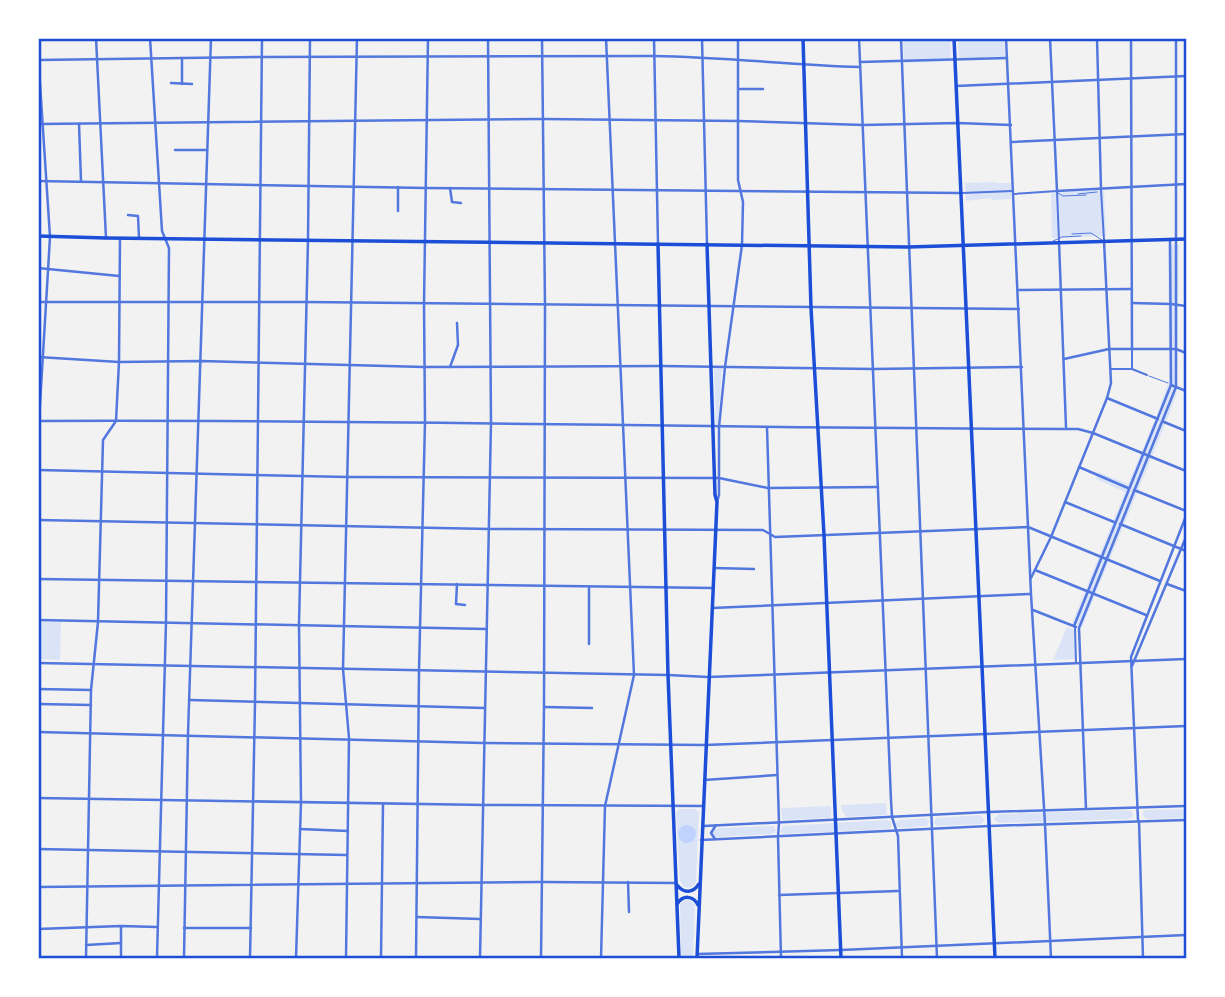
<svg xmlns="http://www.w3.org/2000/svg" width="1225" height="997" viewBox="0 0 1225 997" font-family="'DM Sans',sans-serif">
  <style>
    .green { fill: #dbe4f7 }
    .water { fill: #bfd3fe }
    .lines { fill: none; stroke-linecap: round; stroke-linejoin: round }
    .service { stroke: #5277de; stroke-width: 1 }
    .pedestrian { stroke: #5277de; stroke-width: 2 }
    .minor { stroke: #5277de; stroke-width: 2.5 }
    .tertiary { stroke: #5277de; stroke-width: 2.5 }
    .secondary { stroke: #1d4ed8; stroke-width: 3.5 }
    .neatline { fill: none; stroke: #1d4ed8; stroke-width: 2.5 }
  </style>
  <rect width="100%" height="100%" fill="#f2f2f2"/>
  <g class="green">
    <polygon points="903,39 950,39 951,61 904,63"/>
    <polygon points="958,39 1004,39 1005,59 959,61"/>
    <polygon points="994,182 995,183 1011,183 1011,199 992,200 991,198 966,201 965,183"/>
    <polygon points="1104,190 1106,236 1052,238 1051,193"/>
    <polygon points="1168,245 1179,245 1177,392 1169,415 1082,627 1072,623 1125,492 1096,479 1098,472 1128,484 1157,415 1169,380"/>
    <polygon points="714,368 722,368 718,424 716,424"/>
    <polygon points="39,622 61,622 60,660 39,659"/>
    <polygon points="1067,627 1075,630 1077,659 1053,660"/>
    <polygon points="886,803 887,815 847,817 842,811 841,805"/>
    <polygon points="831,806 831,818 782,820 781,808"/>
    <polygon points="679,809 695,809 699,812 696,882 694,885 690,888 684,887 680,881 676,813"/>
    <polygon points="1186,809 1186,818 1146,819 1142,814 1145,810"/>
    <polygon points="1128,810 1131,811 1133,814 1132,817 1128,819 998,823 994,819 998,814"/>
    <polygon points="981,815 985,820 981,824 937,826 933,822 937,818"/>
    <polygon points="925,818 928,820 929,822 927,826 899,828 895,824 899,820"/>
    <polygon points="887,820 890,821 892,824 890,828 887,829 783,834 780,831 783,826"/>
    <polygon points="773,826 776,830 775,833 772,834 717,837 714,836 712,832 717,828"/>
    <polygon points="688,899 692,901 695,905 693,958 681,958 680,905 683,901"/>
  </g>
  <circle class="water" cx="687" cy="834" r="9"/>
  <g class="lines">
    <g class="service">
      <polyline points="1058,193 1063,196 1086,195"/>
      <polyline points="1078,194 1097,192"/>
      <polyline points="1072,234 1091,233 1102,240"/>
      <polyline points="1053,241 1062,237 1081,236"/>
      <polyline points="1149,376 1168,383"/>
    </g>
    <g class="pedestrian">
      <polyline points="1101,190 1104,240"/>
      <polyline points="962,193 1012,191"/>
      <polyline points="1014,194 1057,191 1059,241"/>
      <polyline points="1132,368 1132,349"/>
      <polyline points="1111,369 1132,369 1147,375"/>
      <polyline points="1075,627 1076,663"/>
    </g>
    <g class="minor">
      <polyline points="96,38 106,238"/>
      <polyline points="150,38 162,231 169,248 166,622 157,958"/>
      <polyline points="654,38 658,244"/>
      <polyline points="702,38 707,244"/>
      <polyline points="859,38 891,800 892,817 898,836 902,958"/>
      <polyline points="901,38 937,958"/>
      <polyline points="1006,38 1031,594 1045,824 1051,958"/>
      <polyline points="1050,38 1057,191 1186,184"/>
      <polyline points="1097,38 1101,189"/>
      <polyline points="1131,38 1132,349"/>
      <polyline points="182,58 182,84"/>
      <path d="M38,60L261,57L654,56C723,57 791,65 860,67"/>
      <polyline points="860,62 1007,58"/>
      <polyline points="171,83 192,84"/>
      <polyline points="956,86 1186,76"/>
      <polyline points="739,89 763,89"/>
      <polyline points="38,124 543,119 739,121 863,125 958,123 1011,125"/>
      <polyline points="79,124 81,181"/>
      <polyline points="1012,142 1186,134"/>
      <polyline points="175,150 207,150"/>
      <polyline points="38,181 426,188 961,193"/>
      <polyline points="450,188 452,202 461,203"/>
      <polyline points="398,211 398,187"/>
      <polyline points="128,215 138,216 139,238"/>
      <polyline points="1059,242 1066,427"/>
      <polyline points="38,268 119,276"/>
      <polyline points="1019,290 1132,289"/>
      <polyline points="38,302 306,302 1019,309"/>
      <polyline points="1132,303 1171,304 1186,306"/>
      <polyline points="38,357 119,362 201,361 424,367 661,366 873,369 1022,367"/>
      <polyline points="1064,359 1109,349 1176,349 1186,353"/>
      <polyline points="450,367 458,345 457,323"/>
      <polyline points="1171,385 1186,391"/>
      <polyline points="1107,398 1158,419"/>
      <path d="M39,421C386,419 732,429 1078,429L1093,433L1186,471"/>
      <polyline points="1164,422 1186,431"/>
      <polyline points="767,427 779,823 778,837 781,958"/>
      <polyline points="1079,467 1128,488"/>
      <polyline points="38,470 347,477 719,478 768,488 878,487"/>
      <polyline points="1134,490 1186,511"/>
      <polyline points="717,502 719,495 719,427 725,367 742,245 743,202 738,180 738,38"/>
      <polyline points="1065,502 1114,522"/>
      <polyline points="38,520 489,529 763,530 775,537 1028,527 1160,581"/>
      <polyline points="1120,524 1186,551"/>
      <polyline points="714,568 754,569"/>
      <polyline points="1035,570 1146,615"/>
      <polyline points="1031,578 1051,537 1107,398 1111,383 1104,241"/>
      <polyline points="38,579 713,588"/>
      <polyline points="457,584 456,604 465,605"/>
      <polyline points="1167,584 1186,591"/>
      <polyline points="712,608 1030,594"/>
      <polyline points="1033,610 1076,627"/>
      <polyline points="38,620 486,629"/>
      <polyline points="1074,626 1171,385 1170,239"/>
      <polyline points="589,644 589,588"/>
      <polyline points="38,663 668,675 708,677 1186,659"/>
      <polyline points="38,689 91,690"/>
      <polyline points="190,700 484,708"/>
      <polyline points="38,704 91,705"/>
      <polyline points="544,707 592,708"/>
      <polyline points="38,732 483,743 705,745 1186,726"/>
      <polyline points="704,780 777,775"/>
      <polyline points="1086,809 1079,628 1176,387 1176,38"/>
      <polyline points="1139,821 1143,958"/>
      <polyline points="300,829 348,831"/>
      <polyline points="38,849 347,855"/>
      <polyline points="628,882 629,912"/>
      <polyline points="38,887 541,882 676,883"/>
      <polyline points="779,895 898,891"/>
      <polyline points="417,917 480,919"/>
      <polyline points="121,927 121,958"/>
      <polyline points="184,928 251,928"/>
      <polyline points="38,929 121,926 157,927"/>
      <polyline points="86,945 121,943"/>
      <polyline points="697,954 841,950 1186,935"/>
      <polyline points="86,958 91,690 98,622 103,440 116,421 119,362 120,238"/>
      <polyline points="184,958 188,734 211,38"/>
      <polyline points="250,958 255,703 262,38"/>
      <polyline points="296,958 301,802 299,624 308,240 310,38"/>
      <polyline points="346,958 349,738 343,669 357,38"/>
      <polyline points="381,958 383,804"/>
      <polyline points="416,958 419,671 425,422 424,304 428,38"/>
      <polyline points="480,958 491,423 488,38"/>
      <polyline points="541,958 544,707 545,305 542,38"/>
      <polyline points="601,958 605,806 634,675 606,38"/>
    </g>
    <g class="tertiary">
      <polyline points="38,53 50,237 38,438"/>
      <polyline points="1132,666 1186,537"/>
      <polyline points="38,798 486,805 703,806"/>
      <polyline points="1138,820 1131,657 1186,516"/>
      <polyline points="704,826 988,812 1186,806"/>
      <polyline points="715,839 711,833 716,825"/>
      <polyline points="701,840 989,826 1186,820"/>
    </g>
    <g class="secondary">
      <polyline points="803,38 811,308 824,535 841,958"/>
      <polyline points="954,38 995,958"/>
      <polyline points="38,236 106,238 908,247 1186,239"/>
      <polyline points="658,244 668,675 679,958"/>
      <path d="M677,885C684,894 693,893 699,884"/>
      <path d="M677,904C683,895 693,895 698,905"/>
      <polyline points="697,958 717,502 715,495 707,244"/>
    </g>
  </g>
  <rect width="1225" height="997" fill="none" stroke="#ffffff" stroke-width="80"/>
  <rect x="40" y="40" width="1145" height="917" class="neatline"/>
</svg>
